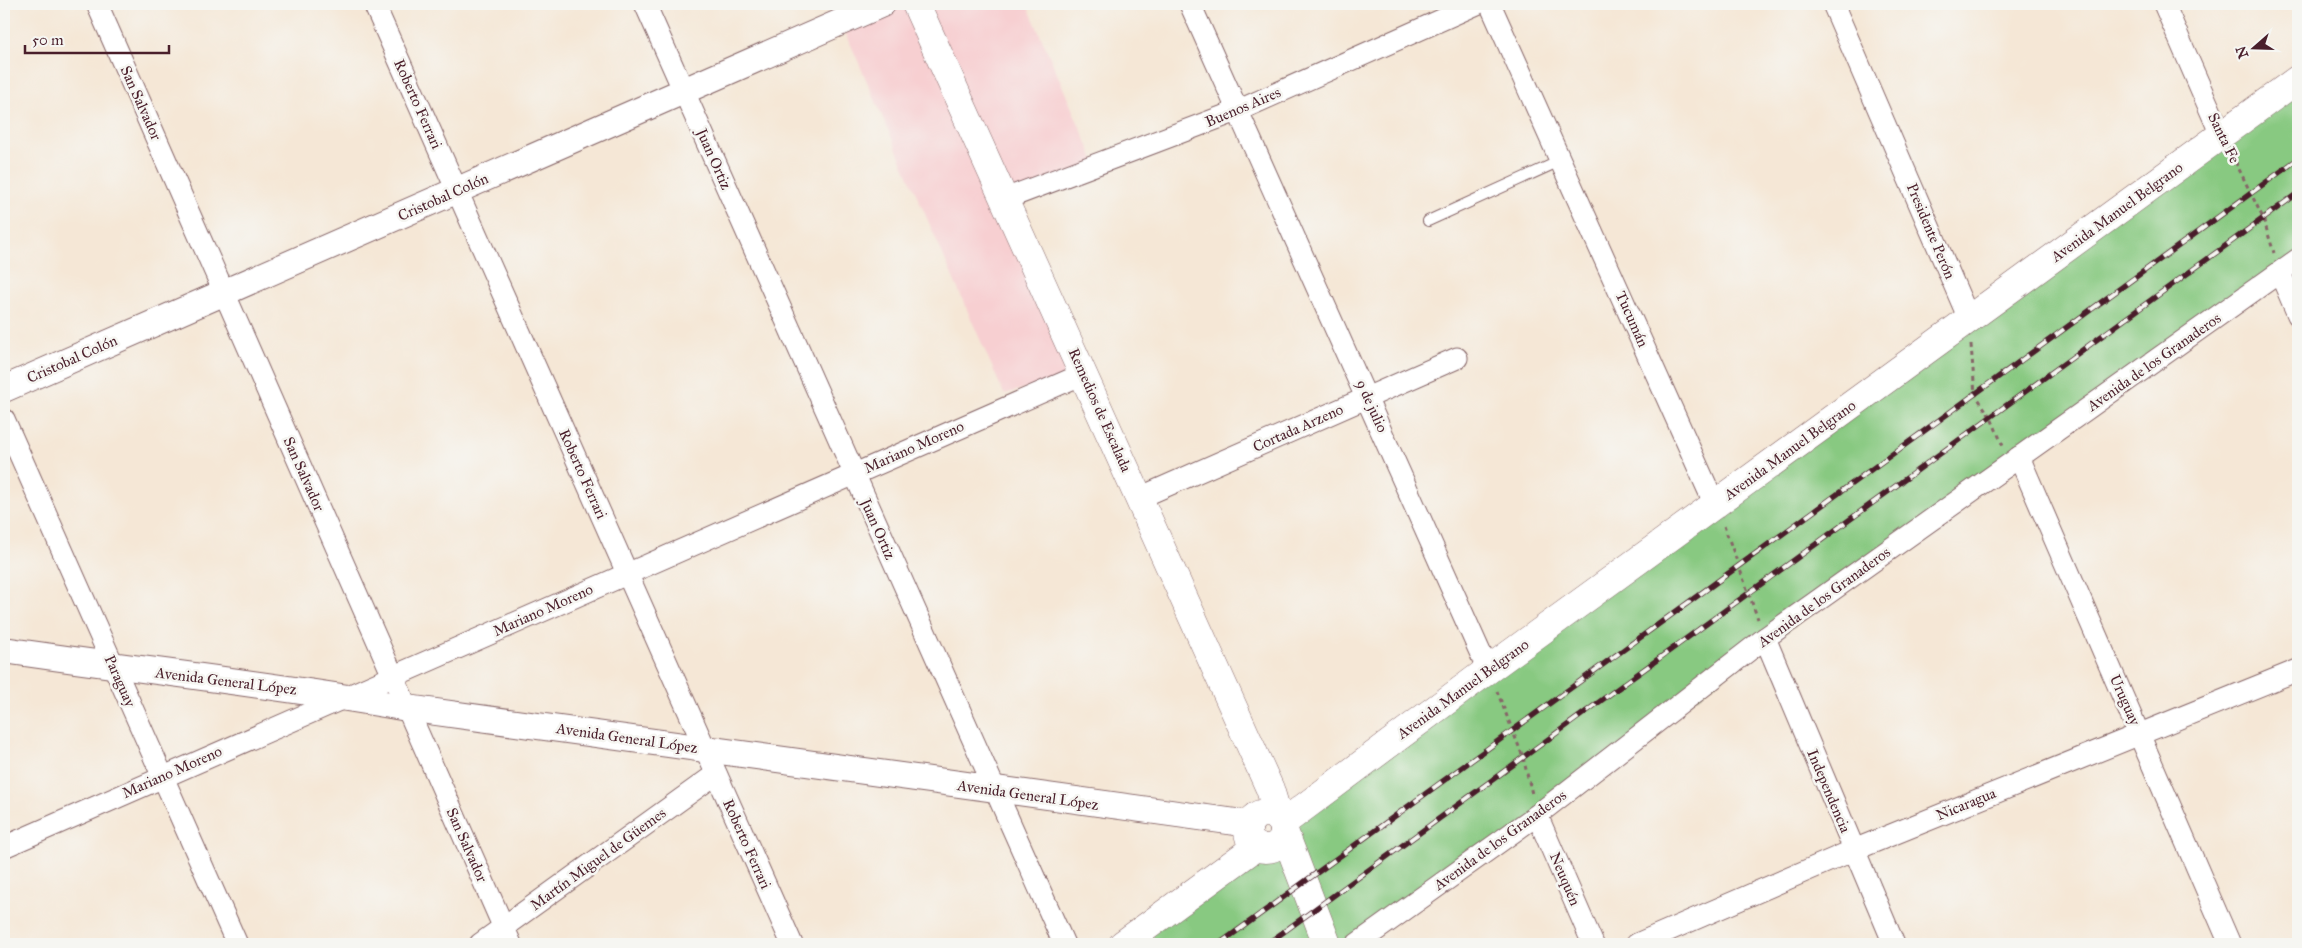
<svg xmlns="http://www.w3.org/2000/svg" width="2302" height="948" viewBox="0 0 2302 948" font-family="'IM FELL Great Primer',serif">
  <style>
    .built { fill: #f7cfd1 }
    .green { fill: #88c981; stroke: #697456 }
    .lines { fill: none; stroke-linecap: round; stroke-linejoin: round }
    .service-casing { stroke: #866567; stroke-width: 12 }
    .minor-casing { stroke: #866567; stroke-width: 23 }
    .tertiary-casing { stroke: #866567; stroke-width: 28 }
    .secondary-casing { stroke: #866567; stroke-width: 29 }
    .path { stroke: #866567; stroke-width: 3; stroke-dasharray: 4 4; stroke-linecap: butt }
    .service { stroke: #fff; stroke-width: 10 }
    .minor { stroke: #fff; stroke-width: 21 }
    .tertiary { stroke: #fff; stroke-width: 26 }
    .secondary { stroke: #fff; stroke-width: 28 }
    .rail-casing { stroke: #4a1f2b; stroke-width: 5.5 }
    .rail { stroke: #f6f6f2; stroke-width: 4; stroke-dasharray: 11; stroke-linecap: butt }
    .labels { text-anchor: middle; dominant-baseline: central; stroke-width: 5; stroke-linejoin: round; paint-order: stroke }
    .street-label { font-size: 15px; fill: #4a1f2b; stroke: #f6f6f2 }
  </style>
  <rect width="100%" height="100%" fill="#f6f6f2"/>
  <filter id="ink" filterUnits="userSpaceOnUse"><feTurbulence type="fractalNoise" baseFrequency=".02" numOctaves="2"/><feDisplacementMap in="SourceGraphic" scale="10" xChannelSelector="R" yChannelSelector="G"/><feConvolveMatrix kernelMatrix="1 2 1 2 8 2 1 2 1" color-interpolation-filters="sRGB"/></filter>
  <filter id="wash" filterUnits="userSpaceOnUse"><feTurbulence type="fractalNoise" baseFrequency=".0096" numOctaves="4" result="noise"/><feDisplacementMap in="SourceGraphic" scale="20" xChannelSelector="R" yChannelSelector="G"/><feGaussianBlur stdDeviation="1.12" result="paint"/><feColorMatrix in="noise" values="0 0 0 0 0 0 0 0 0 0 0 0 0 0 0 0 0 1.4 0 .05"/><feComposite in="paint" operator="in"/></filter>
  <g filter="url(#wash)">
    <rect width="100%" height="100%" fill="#f5e7d6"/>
    <polygon class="built" points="833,4 1027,4 1096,164 1005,198 1083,374 1004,394"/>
    <polygon class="green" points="2298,79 2298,259 1357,944 1123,944 1257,846 1283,823"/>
  </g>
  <g filter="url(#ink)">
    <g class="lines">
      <defs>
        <polyline id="service" points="1428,221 1560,161"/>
        <g id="minor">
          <polyline points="97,4 511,944"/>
          <polyline points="374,4 792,944"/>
          <polyline points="645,4 1064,944"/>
          <polyline points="1190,4 1488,670"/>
          <polyline points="1490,4 1715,505"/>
          <polyline points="1833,4 1969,319"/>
          <polyline points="2164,4 2221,135"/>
          <polyline points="1005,199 1237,111 1477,4"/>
          <polyline points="2280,273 2298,315"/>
          <polyline points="4,419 237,944"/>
          <polyline points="2019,457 2230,944"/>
          <polyline points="1139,498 1457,358"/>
          <polyline points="1765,638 1894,944"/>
          <polyline points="1537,815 1593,944"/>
          <polyline points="4,847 1083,374"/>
          <polyline points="480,944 716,774"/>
          <polyline points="1357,944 1537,815 1765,638 2298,259"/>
          <polyline points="1637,944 1854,850 2298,670"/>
        </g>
        <g id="tertiary">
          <polyline points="4,389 882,4"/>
          <path d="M4,650C138,670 273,684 407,708L1250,824"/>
        </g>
        <g id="secondary">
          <polyline points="916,4 1270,789 1279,819"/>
          <circle cx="1266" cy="831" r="18"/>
          <polyline points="1283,823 1488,670 2298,79"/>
          <polyline points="1284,831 1327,944"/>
          <polyline points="1123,944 1257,846"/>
        </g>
      </defs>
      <use href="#service" class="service-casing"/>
      <use href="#minor" class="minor-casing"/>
      <use href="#tertiary" class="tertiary-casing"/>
      <use href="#secondary" class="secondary-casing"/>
      <g class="path">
        <polyline points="2232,155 2263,218 2274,253"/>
        <polyline points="1971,345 1975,394 1991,418 2003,446"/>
        <polyline points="1724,526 1758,619"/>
        <polyline points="1497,691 1523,757 1532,794"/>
      </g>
      <use href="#service" class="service"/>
      <use href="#minor" class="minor"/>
      <use href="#tertiary" class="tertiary"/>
      <use href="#secondary" class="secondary"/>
      <defs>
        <g id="rail">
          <polyline points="1219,944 2298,159"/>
          <polyline points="1267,944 2298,193"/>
        </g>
      </defs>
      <use href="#rail" class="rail-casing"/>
      <use href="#rail" class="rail"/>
    </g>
  </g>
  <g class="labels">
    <g class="street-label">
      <text transform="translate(141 103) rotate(66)">San Salvador</text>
      <text transform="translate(418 104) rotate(66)">Roberto Ferrari</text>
      <text transform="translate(1243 107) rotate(-23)">Buenos Aires</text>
      <text transform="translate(2224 138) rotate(64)">Santa Fe</text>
      <text transform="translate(714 159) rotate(66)">Juan Ortiz</text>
      <text transform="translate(443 197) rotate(-24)">Cristobal Colón</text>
      <text transform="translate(2117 212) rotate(-36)">Avenida Manuel Belgrano</text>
      <text transform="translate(1931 231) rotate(67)">Presidente Perón</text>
      <text transform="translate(1632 319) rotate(66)">Tucumán</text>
      <text transform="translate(72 359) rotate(-24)">Cristobal Colón</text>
      <text transform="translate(2154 362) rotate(-35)">Avenida de los Granaderos</text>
      <text transform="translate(1372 406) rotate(66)">9 de julio</text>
      <text transform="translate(1100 410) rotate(66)">Remedios de Escalada</text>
      <text transform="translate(1298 428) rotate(-24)">Cortada Arzeno</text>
      <text transform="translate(914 447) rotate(-24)">Mariano Moreno</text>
      <text transform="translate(1790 450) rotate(-36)">Avenida Manuel Belgrano</text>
      <text transform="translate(304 474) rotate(66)">San Salvador</text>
      <text transform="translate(583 474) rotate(66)">Roberto Ferrari</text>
      <text transform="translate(878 529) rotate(66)">Juan Ortiz</text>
      <text transform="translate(1824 597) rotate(-36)">Avenida de los Granaderos</text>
      <text transform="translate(543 610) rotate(-24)">Mariano Moreno</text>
      <text transform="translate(120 681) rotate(66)">Paraguay</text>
      <text transform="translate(226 681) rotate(7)">Avenida General López</text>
      <text transform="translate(1463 689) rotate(-36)">Avenida Manuel Belgrano</text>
      <text transform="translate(2125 700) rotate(66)">Uruguay</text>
      <text transform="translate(627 738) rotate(8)">Avenida General López</text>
      <text transform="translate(172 772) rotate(-24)">Mariano Moreno</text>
      <text transform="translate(1829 791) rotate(67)">Independencia</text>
      <text transform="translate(1028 795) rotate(8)">Avenida General López</text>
      <text transform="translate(1966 804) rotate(-22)">Nicaragua</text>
      <text transform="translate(1500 840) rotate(-36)">Avenida de los Granaderos</text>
      <text transform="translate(747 844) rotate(66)">Roberto Ferrari</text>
      <text transform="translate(467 845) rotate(66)">San Salvador</text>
      <text transform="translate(598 859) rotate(-36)">Martín Miguel de Güemes</text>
      <text transform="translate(1565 879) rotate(67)">Neuquén</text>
    </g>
  </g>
  <rect width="2302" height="948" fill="none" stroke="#f6f6f2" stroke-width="20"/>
  <g transform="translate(2254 48) rotate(250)" stroke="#f6f6f2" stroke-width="4" paint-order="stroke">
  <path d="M0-4L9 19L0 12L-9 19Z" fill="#4a1f2b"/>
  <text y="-8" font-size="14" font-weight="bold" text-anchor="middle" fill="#4a1f2b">N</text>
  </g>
  <path d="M25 45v8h144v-8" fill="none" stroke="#4a1f2b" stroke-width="2.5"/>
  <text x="32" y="45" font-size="15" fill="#4a1f2b" stroke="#f6f6f2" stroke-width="4" paint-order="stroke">50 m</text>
</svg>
